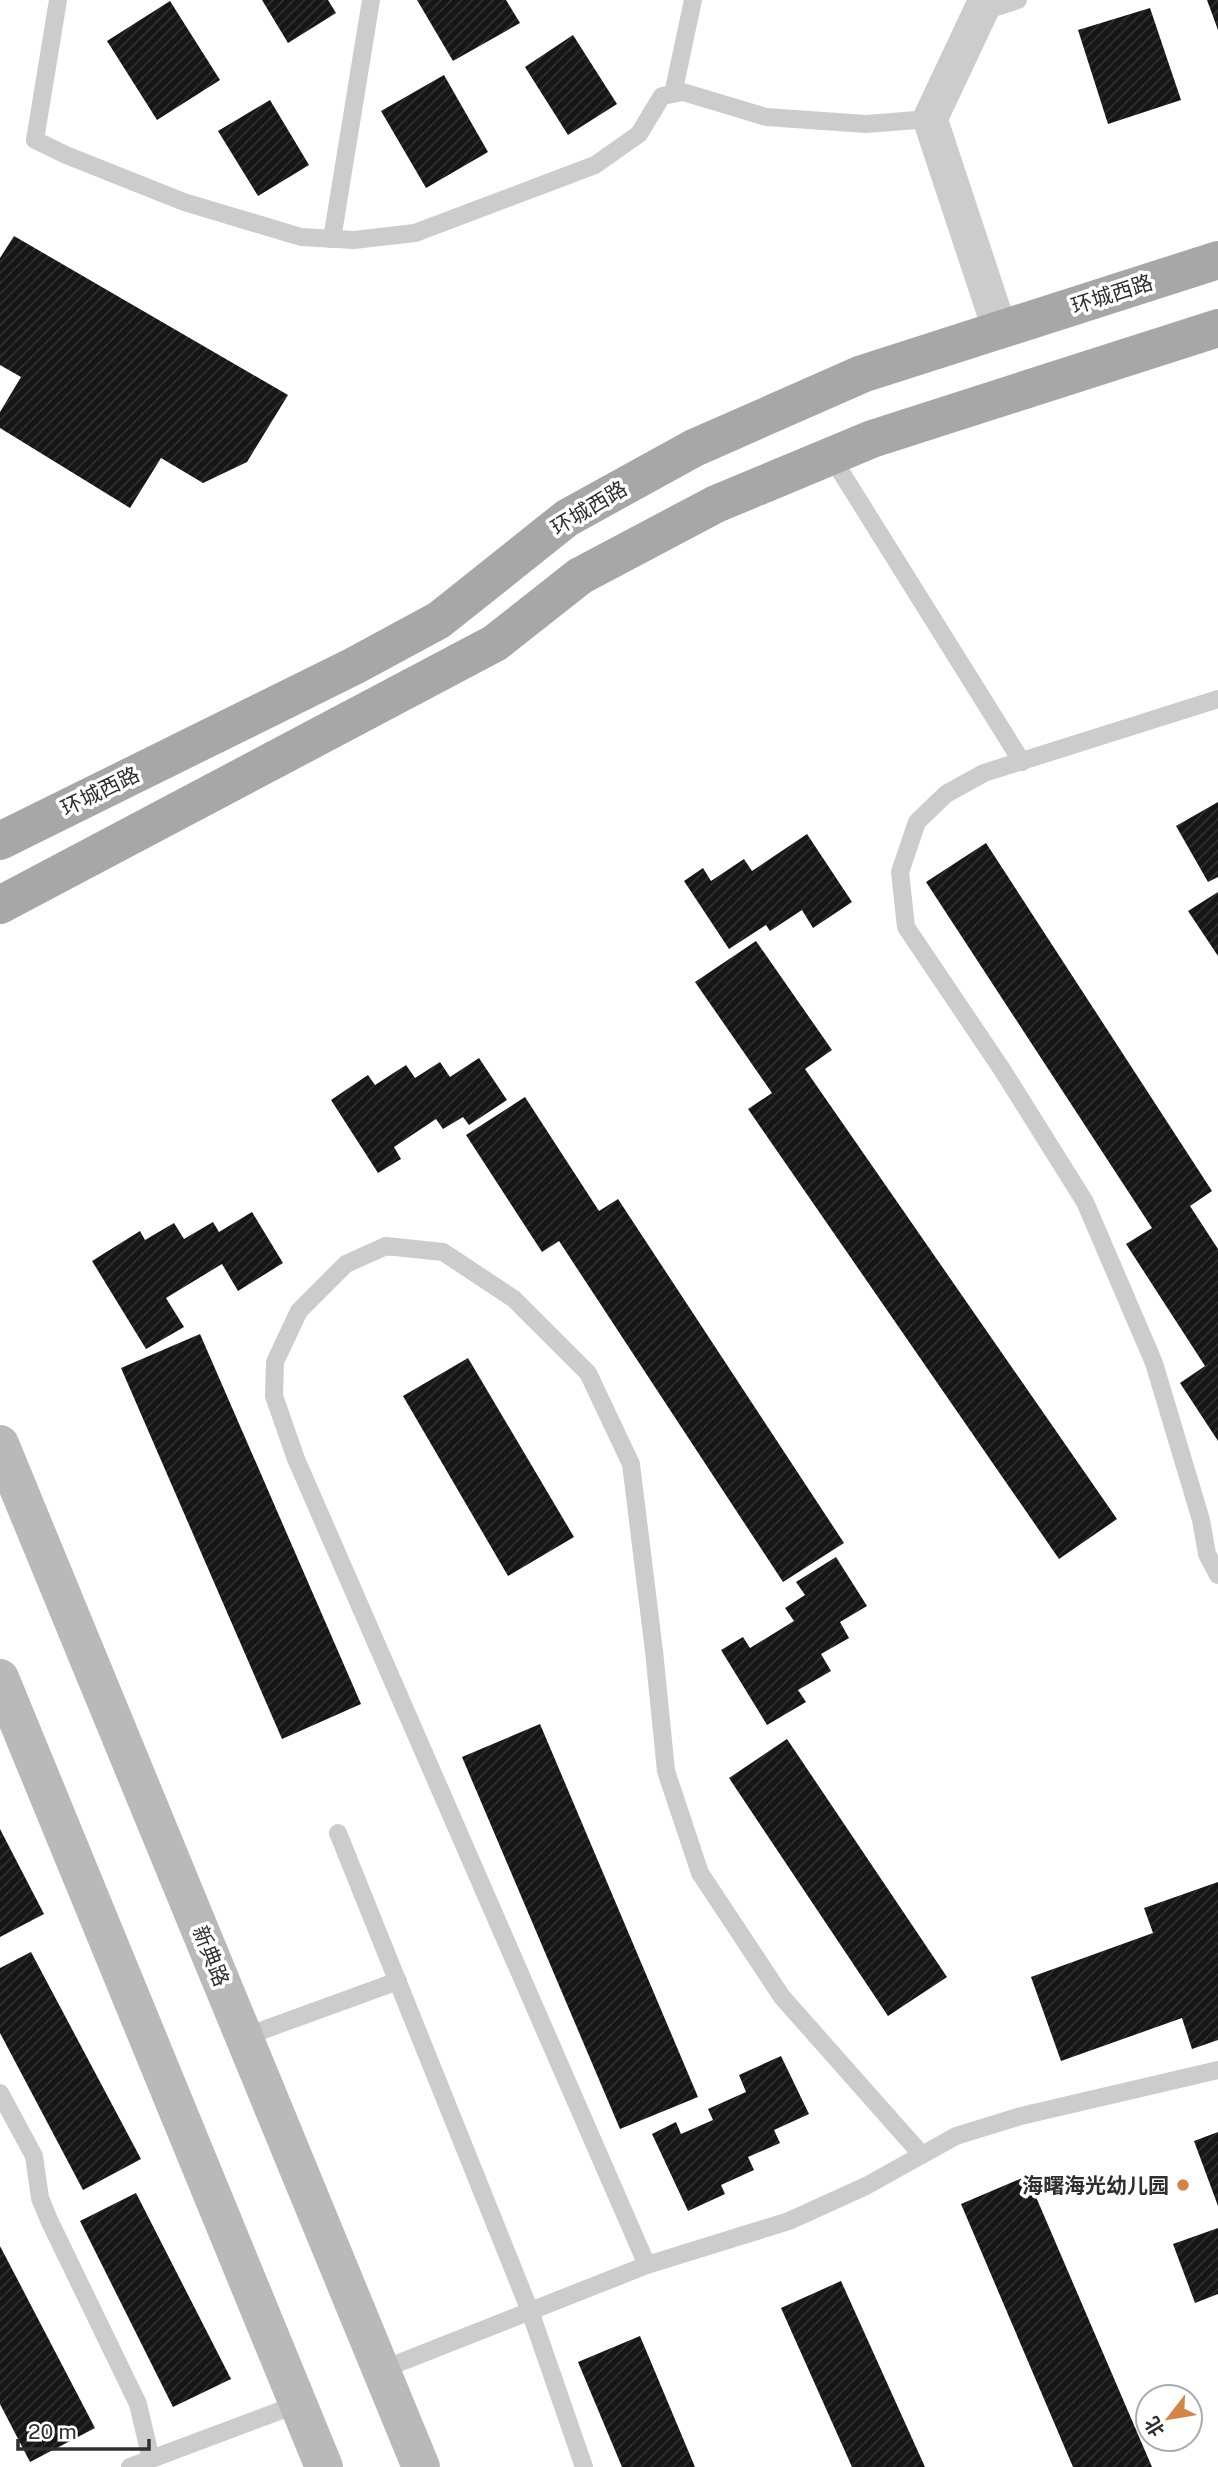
<svg xmlns="http://www.w3.org/2000/svg" width="1218" height="2467" viewBox="0 0 1218 2467" font-family="'Public Sans','Noto Sans SC',sans-serif">
  <style>
    .building { fill: url(#building-hatch) }
    .lines { fill: none; stroke-linecap: round; stroke-linejoin: round }
    .lane { stroke: #ccc; stroke-width: 18 }
    .street { stroke: #ccc; stroke-width: 35 }
    .secondary { stroke: #b9b9b9; stroke-width: 38 }
    .primary { stroke: #a7a7a7; stroke-width: 38 }
    .poi-dot { fill: #d38545; stroke: #fff; stroke-width: 2.5 }
    .labels { text-anchor: middle; dominant-baseline: central; stroke-width: 7; stroke-linejoin: round; paint-order: stroke }
    .street-label { font-size: 21px; fill: #2f2f2f; stroke: #fff }
    .poi-label { font-size: 21px; font-weight: bold; fill: #2f2f2f; stroke: #fff; text-anchor: end }
  </style>
  <defs>
    <pattern id="building-hatch" width="6" height="6" patternUnits="userSpaceOnUse" patternTransform="scale(1.75)"><rect width="6" height="6" fill="#161616"/><path d="M-1 1l2-2M0 6l6-6M5 7l2-2" fill="none" stroke="#303030"/></pattern>
  </defs>
  <rect width="100%" height="100%" fill="#fff"/>
  <g class="building">
    <polygon points="262,0 328,0 336,13 288,43"/>
    <polygon points="417,0 506,0 520,23 453,61"/>
    <polygon points="1207,0 1218,0 1218,30"/>
    <polygon points="170,1 220,80 157,120 107,41"/>
    <polygon points="1150,8 1181,100 1108,124 1078,30"/>
    <polygon points="573,35 617,104 568,135 525,67"/>
    <polygon points="444,75 488,152 426,188 381,111"/>
    <polygon points="270,100 309,165 258,196 218,131"/>
    <polygon points="14,236 288,395 247,462 203,483 161,458 130,508 0,428 0,412 21,377 0,365 0,258"/>
    <polygon points="1218,802 1218,877 1208,882 1176,826"/>
    <polygon points="807,834 852,902 813,928 802,910 770,931 766,925 729,949 684,881 703,868 711,881 744,859 752,871"/>
    <polygon points="986,843 1212,1191 1190,1206 1218,1249 1218,1441 1180,1383 1205,1366 1126,1244 1152,1228 926,882"/>
    <polygon points="1218,892 1218,956 1188,911"/>
    <polygon points="756,941 832,1050 805,1069 1117,1519 1059,1559 748,1109 772,1093 695,982"/>
    <polygon points="479,1058 507,1100 469,1125 463,1117 443,1129 436,1119 394,1147 401,1159 378,1173 331,1100 368,1075 375,1085 406,1065 415,1078 440,1062 450,1077"/>
    <polygon points="525,1097 599,1211 618,1199 844,1543 783,1582 559,1241 542,1252 466,1135"/>
    <polygon points="252,1212 283,1263 238,1291 222,1264 166,1298 184,1327 146,1349 92,1261 140,1231 145,1240 174,1223 184,1239 213,1222 219,1232"/>
    <polygon points="200,1334 361,1704 282,1739 121,1368"/>
    <polygon points="468,1358 574,1537 508,1576 403,1396"/>
    <polygon points="836,1557 867,1606 840,1622 849,1638 821,1654 831,1671 798,1690 806,1702 767,1725 721,1650 743,1637 750,1648 794,1621 785,1608 805,1595 796,1582"/>
    <polygon points="540,1724 698,2097 620,2129 462,1757"/>
    <polygon points="787,1739 947,1977 888,2016 729,1778"/>
    <polygon points="0,1829 44,1914 0,1937"/>
    <polygon points="1218,1882 1218,2040 1192,2049 1182,2018 1061,2061 1031,1977 1153,1933 1144,1908"/>
    <polygon points="31,1952 141,2159 83,2190 0,2033 0,1968"/>
    <polygon points="781,2056 809,2114 774,2130 780,2143 748,2157 754,2170 721,2185 725,2194 688,2211 652,2134 676,2122 681,2134 713,2120 708,2109 746,2092 739,2075"/>
    <polygon points="1218,2132 1218,2206 1194,2141"/>
    <polygon points="1027,2176 1152,2467 1073,2467 961,2204"/>
    <polygon points="136,2193 231,2379 173,2407 80,2221"/>
    <polygon points="1218,2228 1218,2294 1195,2303 1173,2244"/>
    <polygon points="0,2246 95,2428 30,2462 0,2404"/>
    <polygon points="841,2281 925,2467 852,2467 781,2308"/>
    <polygon points="640,2336 695,2467 622,2467 578,2362"/>
  </g>
  <g class="lines">
    <g class="lane">
      <polyline points="58,0 35,140 66,155 184,202 301,237 354,240 415,233 595,165 639,134 662,96 683,92 766,117 866,124 930,119"/>
      <polyline points="981,12 1018,0"/>
      <polyline points="673,94 693,0"/>
      <polyline points="332,239 371,0"/>
      <polyline points="831,456 1022,762"/>
      <polyline points="1218,699 984,773 946,794 917,822 900,872 906,927 1003,1071 1085,1202 1154,1363 1201,1520 1207,1554 1218,1575"/>
      <polyline points="338,1833 530,2311 584,2467"/>
      <polyline points="244,2037 398,1981"/>
      <polyline points="0,2093 34,2156 40,2198 49,2220 138,2404 151,2459"/>
      <polyline points="647,2265 296,1459 274,1396 275,1362 299,1311 346,1264 386,1246 443,1252 514,1299 588,1373 631,1464 654,1651 666,1771 700,1873 782,1997 922,2155"/>
      <polyline points="381,2370 647,2265 789,2221 866,2186 956,2136 1021,2116 1218,2070"/>
      <polyline points="130,2467 298,2404"/>
    </g>
    <polyline class="street" points="986,0 930,119 1000,330"/>
    <g class="secondary">
      <polyline points="0,1444 421,2467"/>
      <polyline points="0,1678 324,2467"/>
    </g>
    <g class="primary">
      <polyline points="0,841 354,666 439,620 567,518 694,448 862,374 1218,260"/>
      <polyline points="0,905 495,643 580,576 716,504 872,439 1218,328"/>
    </g>
  </g>
  <circle class="poi-dot" cx="1183" cy="2185" r="7"/>
  <g class="labels">
    <g class="street-label">
      <text transform="translate(1112 294) rotate(-18)">环城西路</text>
      <text transform="translate(589 508) rotate(-31)">环城西路</text>
      <text transform="translate(100 791) rotate(-26)">环城西路</text>
      <text transform="translate(211 1956) rotate(68)">新典路</text>
    </g>
    <g class="poi-label">
      <text x="1169" y="2185">海曙海光幼儿园</text>
    </g>
  </g>
  <g transform="translate(1169 2418) rotate(239)"><circle r="33" fill="#ffffff" stroke="#acacac" stroke-width="2"/>
  <path d="M0-5L12 26L0 18L-12 26Z" fill="#d38545"/>
  <text y="-10" font-size="19" font-weight="bold" text-anchor="middle" fill="#2f2f2f">北</text>
  </g>
  <path d="M18 2439v10h131v-10" fill="none" stroke="#2f2f2f" stroke-width="3.5"/>
  <text x="28" y="2439" font-size="21" fill="#2f2f2f" stroke="#ffffff" stroke-width="5" paint-order="stroke">20 m</text>
</svg>
